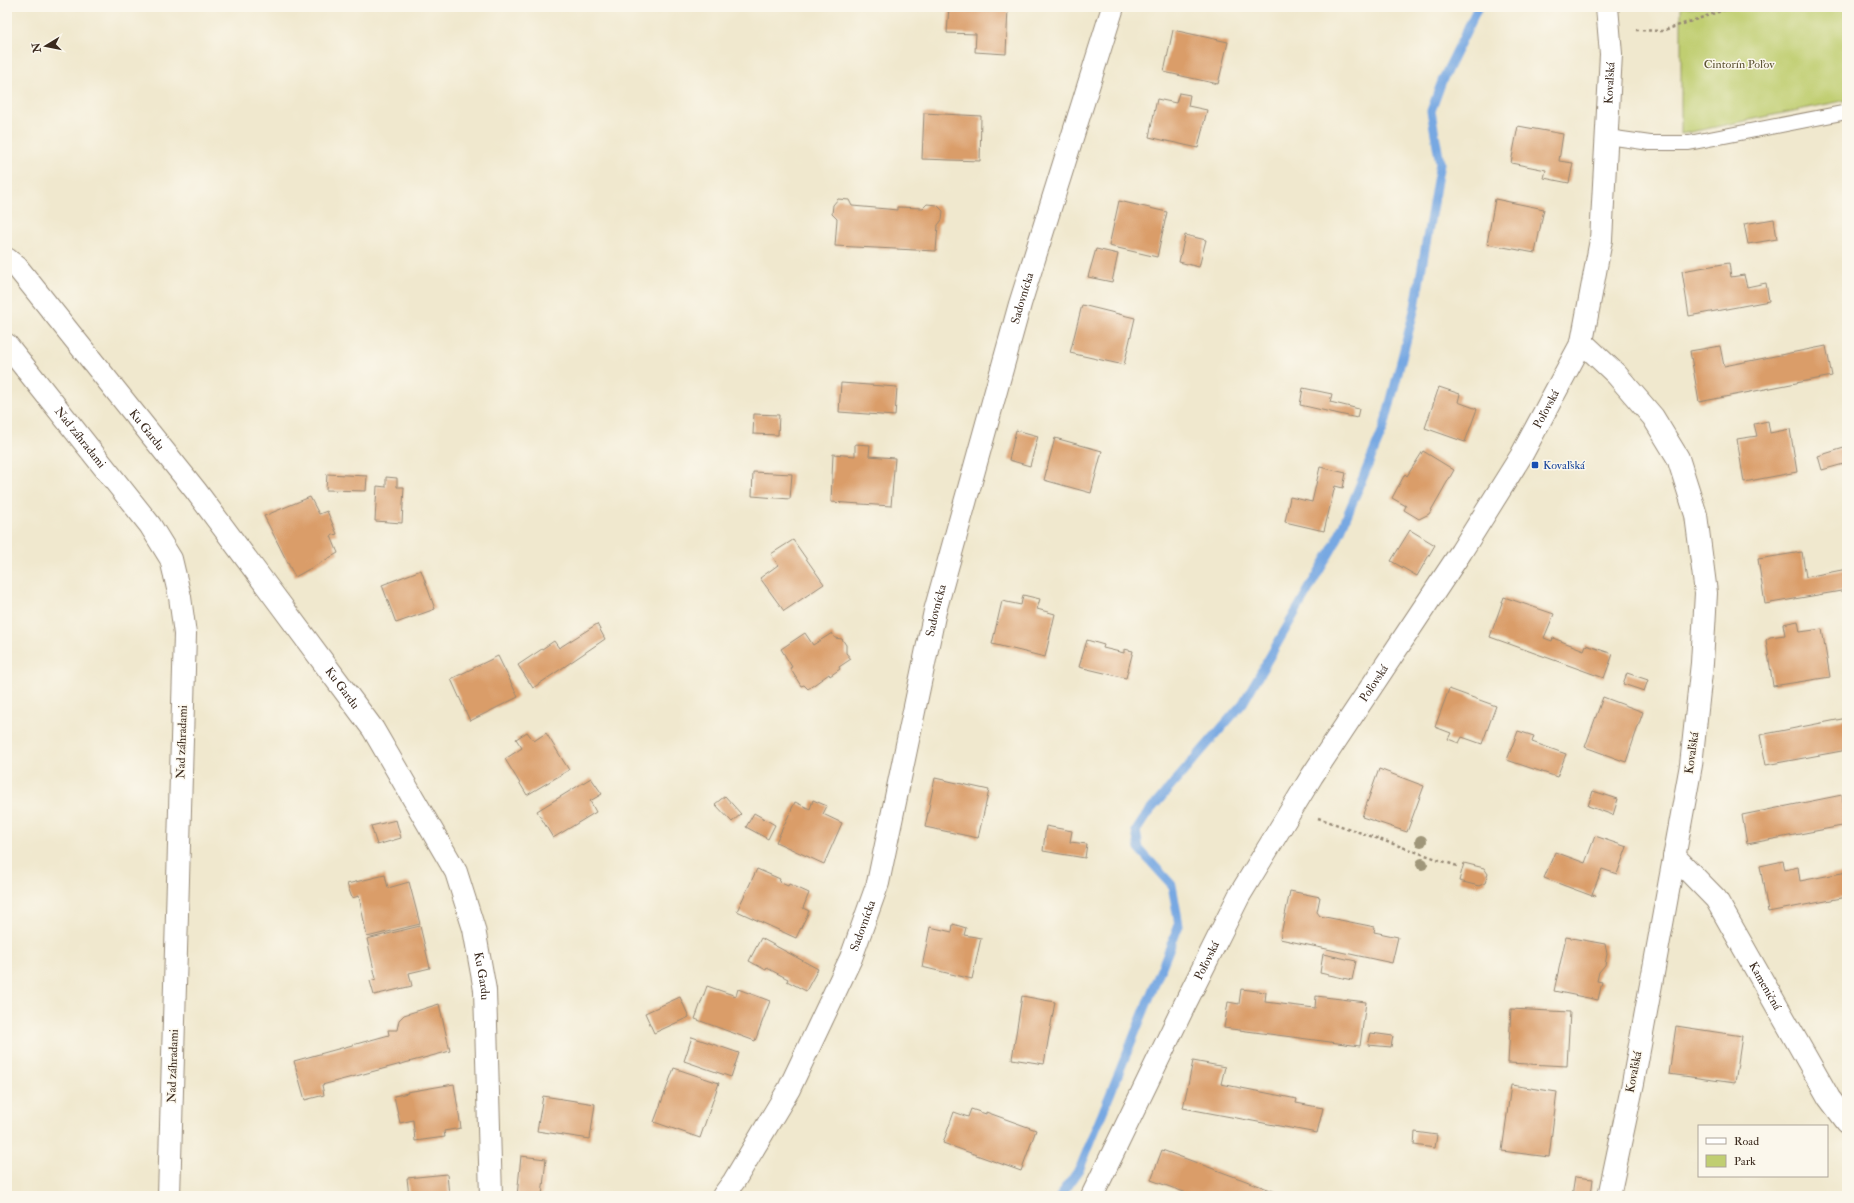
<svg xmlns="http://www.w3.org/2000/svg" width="1854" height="1203" viewBox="0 0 1854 1203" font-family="'IM FELL Double Pica',serif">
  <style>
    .green { fill: #c0ce71; stroke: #7e7c48 }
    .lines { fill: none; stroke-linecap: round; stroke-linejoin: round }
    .stream { stroke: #77a8e2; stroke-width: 9 }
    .building { fill: #da9d69 }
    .service-casing { stroke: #968976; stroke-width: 16 }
    .minor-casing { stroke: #968976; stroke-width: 24 }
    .tertiary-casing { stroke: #968976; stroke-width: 24 }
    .path { stroke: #968976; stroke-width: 2.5; stroke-dasharray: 3 3; stroke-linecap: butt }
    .service { stroke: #fff; stroke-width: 14 }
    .minor { stroke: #fff; stroke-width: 22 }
    .tertiary { stroke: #fff; stroke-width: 22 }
    .tree { fill: #9f9679 }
    .transit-dot { fill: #1a4fb4; stroke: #fbf7ec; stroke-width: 1.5 }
    .labels { text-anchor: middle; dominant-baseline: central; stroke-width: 3; stroke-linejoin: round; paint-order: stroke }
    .park-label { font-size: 12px; fill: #5c5333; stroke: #fbf7ec }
    .street-label { font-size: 12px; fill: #3b2a1e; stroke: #fbf7ec }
    .transit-label { font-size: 12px; fill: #164399; stroke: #fbf7ec; text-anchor: start }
  </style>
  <rect width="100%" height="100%" fill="#fbf7ec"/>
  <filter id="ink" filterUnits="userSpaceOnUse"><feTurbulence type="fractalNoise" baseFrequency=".025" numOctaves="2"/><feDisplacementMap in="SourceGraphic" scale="8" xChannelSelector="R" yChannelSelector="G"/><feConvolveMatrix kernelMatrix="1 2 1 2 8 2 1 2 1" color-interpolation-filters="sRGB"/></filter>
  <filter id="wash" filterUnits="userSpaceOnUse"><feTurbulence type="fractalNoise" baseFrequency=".012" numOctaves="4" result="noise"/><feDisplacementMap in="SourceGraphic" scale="16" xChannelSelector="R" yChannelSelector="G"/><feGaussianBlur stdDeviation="0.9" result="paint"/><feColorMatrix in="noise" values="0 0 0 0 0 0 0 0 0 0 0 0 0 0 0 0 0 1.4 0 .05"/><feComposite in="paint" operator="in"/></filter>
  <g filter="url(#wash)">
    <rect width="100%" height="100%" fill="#f0e8ce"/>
    <polygon class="green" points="1681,7 1847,7 1847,100 1681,134"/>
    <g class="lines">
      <polyline class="stream" points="1060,1196 1080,1168 1179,925 1172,885 1139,849 1136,831 1147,814 1243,703 1336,542 1384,427 1415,307 1440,163 1431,111 1442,81 1478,7"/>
    </g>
    <g id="blocks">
      <g class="building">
        <polygon points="949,7 1008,7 1006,54 975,52 976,34 947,33"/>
        <polygon points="1173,30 1228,42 1218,84 1164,72"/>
        <polygon points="1179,93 1190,95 1188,106 1207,110 1198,148 1149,137 1157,99 1176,103"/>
        <polygon points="924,113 981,116 980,161 922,159"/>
        <polygon points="1518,126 1563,134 1559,161 1573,163 1569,183 1544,178 1546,170 1511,163"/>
        <polygon points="838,199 849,200 852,206 887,209 897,210 897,207 923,208 927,204 937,205 943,211 942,220 938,225 936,251 835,246 837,219 832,214 833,205"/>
        <polygon points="1495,199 1544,209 1535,253 1487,244"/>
        <polygon points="1119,201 1167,212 1157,257 1109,246"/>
        <polygon points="1774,219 1777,239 1748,244 1744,224"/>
        <polygon points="1185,235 1206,240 1199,267 1179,262"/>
        <polygon points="1096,249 1118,254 1112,282 1088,277"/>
        <polygon points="1729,263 1731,277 1744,275 1747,287 1766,283 1769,301 1689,316 1682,271"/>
        <polygon points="1082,305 1135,318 1124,365 1070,353"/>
        <polygon points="1720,346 1724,366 1826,346 1832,376 1699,402 1690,351"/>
        <polygon points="841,383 897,387 895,416 839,412"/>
        <polygon points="1439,387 1460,394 1458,402 1477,409 1465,442 1425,428"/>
        <polygon points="1303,388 1332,394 1330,402 1359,409 1357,418 1300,405"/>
        <polygon points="754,414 779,415 778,435 753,434"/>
        <polygon points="1768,421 1770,433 1790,429 1797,472 1744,482 1737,439 1757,436 1754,424"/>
        <polygon points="1016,430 1038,436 1030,466 1009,460"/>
        <polygon points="1055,438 1102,451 1091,493 1044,480"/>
        <polygon points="855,444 870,445 869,456 895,458 891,506 831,502 833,454 855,456"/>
        <polygon points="1847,447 1847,463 1822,470 1818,456"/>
        <polygon points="1423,451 1454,470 1429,514 1419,519 1404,510 1406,506 1392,498 1405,474 1407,476"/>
        <polygon points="1320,467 1346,473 1343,488 1335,486 1324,531 1285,522 1290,497 1312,502"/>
        <polygon points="753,472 792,474 790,499 752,496"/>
        <polygon points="327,474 367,476 366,491 326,490"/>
        <polygon points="386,477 397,478 397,487 404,487 402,523 375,521 377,486 386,487"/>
        <polygon points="310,497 319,514 327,511 337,534 331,536 338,553 295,577 264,516"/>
        <polygon points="1410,530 1435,545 1417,576 1391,561"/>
        <polygon points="793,540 824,584 784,611 760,578 778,565 771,554"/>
        <polygon points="1802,552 1806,577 1847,569 1847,590 1765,604 1758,559"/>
        <polygon points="421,570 435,609 396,623 382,585"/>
        <polygon points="1023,595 1040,599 1037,609 1055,614 1045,657 992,644 1002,601 1021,605"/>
        <polygon points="1504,597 1554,614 1544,638 1552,641 1553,638 1584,650 1586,645 1613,654 1604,678 1490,637"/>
        <polygon points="1798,621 1800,632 1822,629 1830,677 1773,686 1766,640 1770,637 1785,635 1783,624"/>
        <polygon points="597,624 605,639 533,688 518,665 554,641 559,648"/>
        <polygon points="805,633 813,645 832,633 835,638 842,639 846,645 846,653 851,659 839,667 840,669 830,676 829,674 808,689 804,685 801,686 790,668 792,667 781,649"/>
        <polygon points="1087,640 1104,645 1103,648 1124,653 1124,649 1133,651 1126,678 1079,667"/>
        <polygon points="498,656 518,697 470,721 451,679"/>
        <polygon points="1627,673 1648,680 1644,691 1623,684"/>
        <polygon points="1449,689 1496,706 1482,744 1462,737 1459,743 1448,739 1451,733 1435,727"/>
        <polygon points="1603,697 1643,712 1626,762 1585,747"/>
        <polygon points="1847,718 1847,750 1766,765 1760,735"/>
        <polygon points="1518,731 1534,736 1532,742 1566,754 1557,777 1507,760"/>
        <polygon points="527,732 534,741 546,733 569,770 527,795 505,759 522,748 516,739"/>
        <polygon points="1379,769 1424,786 1407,832 1362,817"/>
        <polygon points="591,778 602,794 590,801 596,812 553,838 537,811"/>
        <polygon points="935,778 989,790 978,838 925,827"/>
        <polygon points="1593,791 1618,799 1613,815 1588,806"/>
        <polygon points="1842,795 1847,825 1747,844 1742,815"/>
        <polygon points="725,796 741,814 732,822 715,804"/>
        <polygon points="813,800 827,806 823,814 842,823 824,864 776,842 795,802 810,809"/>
        <polygon points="754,813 775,825 768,839 746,827"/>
        <polygon points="396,820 401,838 377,845 371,826"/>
        <polygon points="1046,826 1072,831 1070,842 1087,844 1085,858 1043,851"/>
        <polygon points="1595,836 1627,847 1617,874 1602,869 1592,894 1596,895 1595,897 1544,878 1555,852 1585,863"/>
        <polygon points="1783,861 1785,870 1798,867 1800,881 1847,872 1847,897 1768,912 1760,866"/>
        <polygon points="1464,863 1484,868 1488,874 1485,883 1479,886 1459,881"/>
        <polygon points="757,869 780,879 779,882 788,886 789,884 809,893 803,908 809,911 796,938 737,911"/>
        <polygon points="385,875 388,888 409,882 420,924 367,937 359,896 352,898 347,884"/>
        <polygon points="1290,891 1320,897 1317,912 1320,916 1375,927 1374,932 1398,937 1392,963 1280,939"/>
        <polygon points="953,924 966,928 964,935 981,938 972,979 922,967 930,927 952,932"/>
        <polygon points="420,926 430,968 409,973 412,986 374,995 370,981 376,979 367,939"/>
        <polygon points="1566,937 1605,944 1607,954 1605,965 1599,972 1597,981 1602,982 1598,1000 1554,991"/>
        <polygon points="761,938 818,969 806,991 787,981 788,979 767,968 766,970 749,961"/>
        <polygon points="1323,954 1356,961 1352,980 1320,973"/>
        <polygon points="707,986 736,996 738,989 770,1001 755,1041 695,1019"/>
        <polygon points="1241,989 1266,992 1265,1002 1315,1008 1316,996 1366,1002 1360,1046 1224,1028 1228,1002 1239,1004"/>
        <polygon points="1022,996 1055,1002 1044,1064 1012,1059"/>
        <polygon points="680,997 689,1017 654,1033 645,1013"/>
        <polygon points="439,1004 450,1051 322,1085 324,1095 305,1100 294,1061 389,1035 388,1030 397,1030 399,1020 404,1015"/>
        <polygon points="1511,1009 1570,1012 1567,1066 1508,1063"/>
        <polygon points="1676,1026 1742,1036 1735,1083 1669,1074"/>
        <polygon points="1371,1033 1393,1036 1391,1047 1368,1045"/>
        <polygon points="692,1037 739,1053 731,1077 684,1061"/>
        <polygon points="1193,1061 1225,1067 1221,1084 1297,1099 1296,1103 1323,1108 1317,1133 1183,1108"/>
        <polygon points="674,1068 719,1083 700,1138 654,1122"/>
        <polygon points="454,1084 461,1128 444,1131 445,1137 415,1141 413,1120 400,1123 394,1096 408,1093 407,1092"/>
        <polygon points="1511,1085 1557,1092 1549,1157 1502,1151"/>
        <polygon points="543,1096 595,1104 590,1139 537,1131"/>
        <polygon points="971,1109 986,1114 986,1112 1036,1130 1021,1171 943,1143 954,1112 968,1117"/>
        <polygon points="1415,1132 1437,1135 1435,1148 1414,1145"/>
        <polygon points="1162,1150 1276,1192 1274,1196 1195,1196 1151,1180"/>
        <polygon points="521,1156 546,1159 542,1196 517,1196"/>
        <polygon points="447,1174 449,1196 409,1196 407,1178"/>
        <polygon points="1575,1177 1593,1179 1591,1196 1572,1196"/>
      </g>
    </g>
  </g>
  <g filter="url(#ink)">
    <use href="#blocks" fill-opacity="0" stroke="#968976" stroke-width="1"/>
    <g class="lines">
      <defs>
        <polyline id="service" points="1608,137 1650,143 1689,143 1847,112"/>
        <g id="minor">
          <path id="s1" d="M7,259L17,267L196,491L373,729L456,872L474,929L485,990L491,1196"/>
          <polyline points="1582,342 1616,374 1653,417 1678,458 1696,515 1706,593 1702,663 1691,765 1633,1083 1609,1196"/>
          <path id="s2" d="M7,345L150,525L171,559L180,597L185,634L169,1196"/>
          <path id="s3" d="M1674,856L1716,899L1829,1098L1847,1122"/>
          <path id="s4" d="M723,1196L734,1181L789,1089L851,958L878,883L935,611L1020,304L1113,7"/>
        </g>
        <g id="tertiary">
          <path id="s5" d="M1092,1196L1185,1004L1239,896L1312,776L1461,552L1521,456L1582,342L1601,240L1611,54L1607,7"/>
        </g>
      </defs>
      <use href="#service" class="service-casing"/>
      <use href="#minor" class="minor-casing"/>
      <use href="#tertiary" class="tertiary-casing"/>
      <g class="path">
        <polyline points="1636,30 1662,31 1733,7"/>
        <polyline points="1318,818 1457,866"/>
      </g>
      <use href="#service" class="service"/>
      <use href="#minor" class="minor"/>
      <use href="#tertiary" class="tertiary"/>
    </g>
    <g class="tree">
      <circle cx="1421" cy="841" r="6"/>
      <circle cx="1422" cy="864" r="6"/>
    </g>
  </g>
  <rect class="transit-dot" x="1531" y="461" width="8" height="8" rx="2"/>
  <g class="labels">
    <g class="park-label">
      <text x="1739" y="64">Cintorín Poľov</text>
    </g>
    <g class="street-label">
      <text stroke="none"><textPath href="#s5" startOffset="1247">Kovaľská</textPath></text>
      <text stroke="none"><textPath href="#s4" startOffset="953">Sadovnícka</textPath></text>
      <text stroke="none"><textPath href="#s5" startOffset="910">Poľovská</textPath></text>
      <text stroke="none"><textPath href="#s1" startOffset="221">Ku Gardu</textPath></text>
      <text stroke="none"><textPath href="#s2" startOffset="118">Nad záhradami</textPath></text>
      <text stroke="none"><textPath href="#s4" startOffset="629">Sadovnícka</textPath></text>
      <text stroke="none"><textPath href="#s5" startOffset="586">Poľovská</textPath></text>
      <text stroke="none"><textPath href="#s1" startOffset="545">Ku Gardu</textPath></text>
      <text transform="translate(182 742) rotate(-88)">Nad záhradami</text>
      <text transform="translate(1692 753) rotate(-82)">Kovaľská</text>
      <text stroke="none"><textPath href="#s4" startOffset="305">Sadovnícka</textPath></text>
      <text stroke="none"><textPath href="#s5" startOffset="262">Poľovská</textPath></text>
      <text stroke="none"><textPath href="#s1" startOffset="869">Ku Gardu</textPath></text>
      <text stroke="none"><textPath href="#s3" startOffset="160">Kameničná</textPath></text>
      <text transform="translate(173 1066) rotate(-88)">Nad záhradami</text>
      <text transform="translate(1634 1072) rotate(-79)">Kovaľská</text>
    </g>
    <g class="transit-label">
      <text x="1543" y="465">Kovaľská</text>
    </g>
  </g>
  <rect width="1854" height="1203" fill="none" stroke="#fbf7ec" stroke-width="24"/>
  <rect x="1698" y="1125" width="130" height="52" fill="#fbf7ec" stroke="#aea59a"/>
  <rect x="1706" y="1138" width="20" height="6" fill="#ffffff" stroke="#aea59a"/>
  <text x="1734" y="1145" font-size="12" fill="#3b2a1e">Road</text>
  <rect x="1706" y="1155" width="20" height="12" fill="#c0ce71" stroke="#aea59a"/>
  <text x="1734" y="1165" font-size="12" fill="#3b2a1e">Park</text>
  <g transform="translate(46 46) rotate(260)" stroke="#fbf7ec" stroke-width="3" paint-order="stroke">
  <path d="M0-3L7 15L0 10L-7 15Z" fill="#3b2a1e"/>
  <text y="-6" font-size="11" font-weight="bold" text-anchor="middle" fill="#3b2a1e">N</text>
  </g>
</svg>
